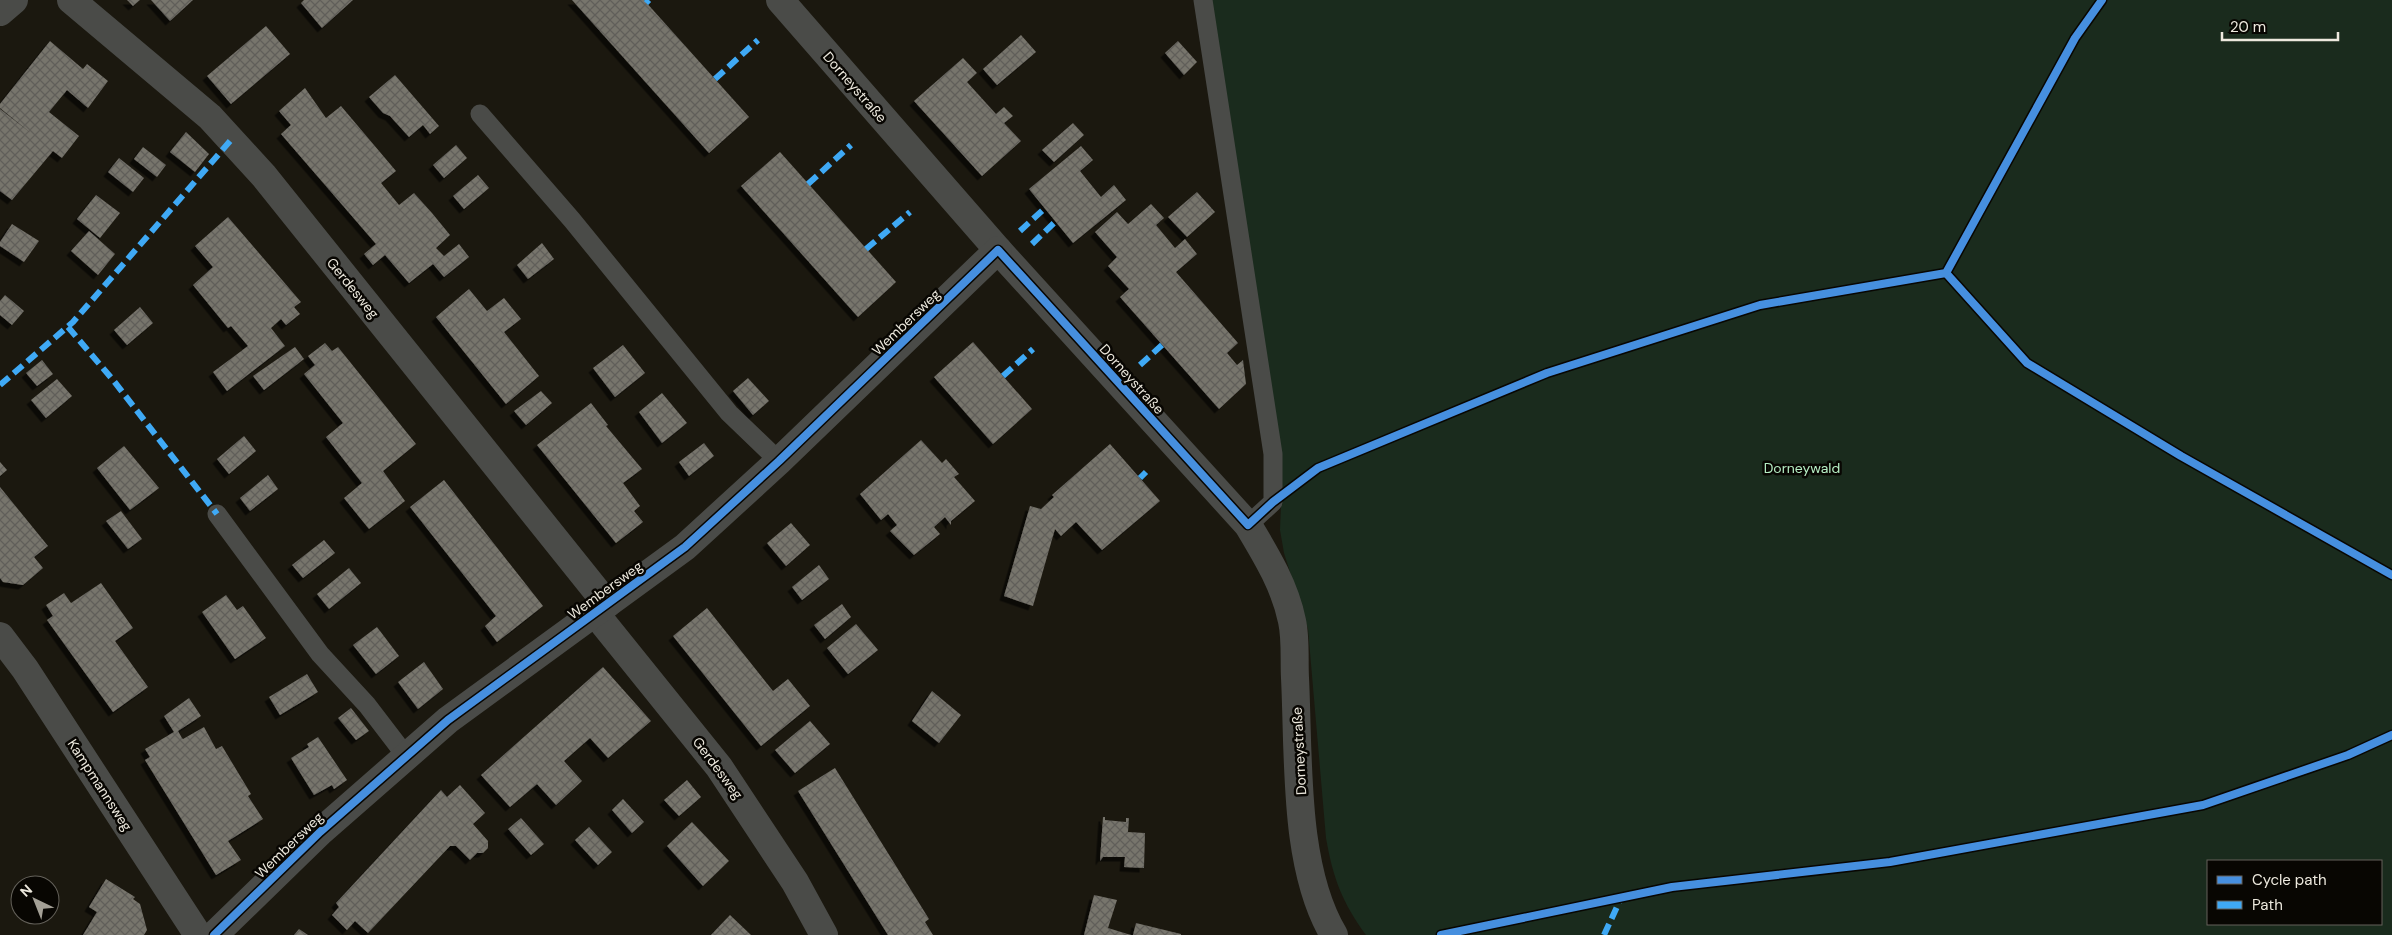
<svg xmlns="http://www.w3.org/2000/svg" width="2392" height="935" viewBox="0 0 2392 935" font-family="'DM Sans',sans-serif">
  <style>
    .park { fill: #1a2b1d; fill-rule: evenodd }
    .building { fill: url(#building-cross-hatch); filter: url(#shadow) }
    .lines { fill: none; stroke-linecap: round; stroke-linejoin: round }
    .service { stroke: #4a4b48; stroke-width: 19 }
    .minor { stroke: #4a4b48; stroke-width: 28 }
    .quiet { stroke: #3fa9f5; stroke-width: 6; stroke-dasharray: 12 6; stroke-linecap: butt }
    .cycleway-casing { stroke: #080602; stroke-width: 11 }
    .cycleway { stroke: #468fdf; stroke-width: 8 }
    .labels { text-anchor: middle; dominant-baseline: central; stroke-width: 5; stroke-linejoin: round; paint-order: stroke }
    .street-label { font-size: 14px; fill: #ede9de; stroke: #080602 }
    .park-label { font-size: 14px; fill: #b6eec4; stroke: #080602 }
  </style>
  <defs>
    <pattern id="building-cross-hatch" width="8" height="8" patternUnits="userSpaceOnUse" patternTransform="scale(1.25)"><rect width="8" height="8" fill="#77746c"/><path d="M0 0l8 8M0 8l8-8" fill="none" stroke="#615f5a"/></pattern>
    <filter id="shadow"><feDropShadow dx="-4.5" dy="4.5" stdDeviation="0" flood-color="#0009"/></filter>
  </defs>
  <rect width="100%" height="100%" fill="#1b180f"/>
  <path class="park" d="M1211,0H2392V935H1366C1342,902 1333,878 1326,838L1308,629L1284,553L1280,530L1281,505ZM2208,861H2381V924H2208Z"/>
  <g class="building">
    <polygon points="127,0 140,0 133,6"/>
    <polygon points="151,0 193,0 170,21"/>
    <polygon points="304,0 353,0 322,28 301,3"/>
    <polygon points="572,0 644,0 749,117 709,153"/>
    <polygon points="266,26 290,54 231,104 207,76"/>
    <polygon points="1021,35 1036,52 997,85 983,69"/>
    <polygon points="50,41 83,69 87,64 108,81 88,108 67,90 49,112 79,136 62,158 53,151 12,200 0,191 0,109 32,134 0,108 0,104"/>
    <polygon points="1178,41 1197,62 1184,75 1165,53"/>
    <polygon points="963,58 977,73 967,82 996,114 1004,107 1013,116 1004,123 1021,141 982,176 914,101"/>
    <polygon points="395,75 439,126 430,134 423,125 409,137 390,116 383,113 369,97"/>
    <polygon points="305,88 326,118 341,106 396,171 381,183 399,205 414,193 432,213 450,235 436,248 444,256 459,244 469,257 444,277 433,264 409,283 385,255 373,265 364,254 376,244 281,134 291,125 279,111"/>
    <polygon points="1073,123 1084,135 1054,162 1042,150"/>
    <polygon points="186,132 209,154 195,172 170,152"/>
    <polygon points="456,145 467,158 444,178 433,165"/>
    <polygon points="1081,146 1093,160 1080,171 1101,197 1114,185 1126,200 1073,243 1029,189"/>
    <polygon points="143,147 166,165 157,177 134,159"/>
    <polygon points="780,152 896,282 858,317 741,186"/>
    <polygon points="119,158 144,178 133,192 108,172"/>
    <polygon points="478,175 489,188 464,209 453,196"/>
    <polygon points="1197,192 1215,212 1187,237 1168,217"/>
    <polygon points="96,195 120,213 100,238 77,219"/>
    <polygon points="1151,204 1164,218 1156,225 1175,248 1185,239 1197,254 1176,272 1238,343 1227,353 1237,365 1243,360 1246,384 1219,409 1120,297 1129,289 1108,266 1117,257 1095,232 1117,212 1128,224"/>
    <polygon points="228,217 301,302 294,307 300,314 286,325 281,319 271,328 285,346 227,391 213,372 248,346 231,326 228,328 193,285 213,267 195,246"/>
    <polygon points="12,224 39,241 24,262 0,246 0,242"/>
    <polygon points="89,231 115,254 98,275 71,251"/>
    <polygon points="542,243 554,259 528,279 517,265"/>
    <polygon points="469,289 487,311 504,298 521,319 504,332 539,376 506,404 436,317"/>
    <polygon points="5,295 24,311 12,325 0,315 0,301"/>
    <polygon points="140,307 153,323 127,345 114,330"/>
    <polygon points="973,342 1032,409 993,444 934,377"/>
    <polygon points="325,343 332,351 338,347 416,444 383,471 405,501 369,529 344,498 362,483 326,437 343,423 304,374 315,365 308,356"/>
    <polygon points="623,345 645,373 615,397 593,368"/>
    <polygon points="295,347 304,359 264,390 253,376"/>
    <polygon points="42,360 53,374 37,386 26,373"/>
    <polygon points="748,378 769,401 753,415 733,391"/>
    <polygon points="57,379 72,396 46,418 31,400"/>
    <polygon points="541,391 552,403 526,425 514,411"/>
    <polygon points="662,393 687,423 662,443 639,412"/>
    <polygon points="591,403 608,425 606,426 642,469 623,483 640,506 634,511 643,522 616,543 537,445"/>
    <polygon points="244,436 256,451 229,474 217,459"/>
    <polygon points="921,440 942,463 946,459 959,474 954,477 975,501 951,521 951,525 945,517 934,527 940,534 914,555 890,531 897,525 888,514 881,520 860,494"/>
    <polygon points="704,443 714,456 689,476 679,462"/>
    <polygon points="1110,444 1160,501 1102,550 1076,522 1061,536 1055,529 1033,606 1004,596 1030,506 1041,509 1054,497 1052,495"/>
    <polygon points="124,446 159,488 130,510 97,468"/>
    <polygon points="0,462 7,470 0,476"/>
    <polygon points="268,475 278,489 250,511 240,498"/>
    <polygon points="444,480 543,606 497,642 485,626 496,616 410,507"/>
    <polygon points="0,487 48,546 34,557 43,568 23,585 3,582 0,578"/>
    <polygon points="121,511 142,539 128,549 106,521"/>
    <polygon points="791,523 810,545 786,566 767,543"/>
    <polygon points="324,540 335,553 303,578 292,565"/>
    <polygon points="819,565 829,579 802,600 792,587"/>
    <polygon points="349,568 361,583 329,609 317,594"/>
    <polygon points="101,583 133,628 115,641 148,687 113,712 47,620 53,616 46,605 64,593 71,603"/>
    <polygon points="226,595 237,610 243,606 266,638 235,659 202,612"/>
    <polygon points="842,604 851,617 825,639 814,625"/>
    <polygon points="707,608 773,691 788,679 810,706 761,746 673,636"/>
    <polygon points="856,624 878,650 848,674 827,648"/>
    <polygon points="377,627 399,656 376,674 353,645"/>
    <polygon points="424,662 443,689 418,709 398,682"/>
    <polygon points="603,667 651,721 608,758 590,738 564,761 582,781 556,805 537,784 510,807 481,775"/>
    <polygon points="307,674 318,692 280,715 269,697"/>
    <polygon points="932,691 961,715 939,743 912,721"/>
    <polygon points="189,698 201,716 178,731 182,738 183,739 204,727 216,749 222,746 251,794 248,796 263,819 228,841 241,860 216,875 145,760 150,757 145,749 174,732 164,716"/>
    <polygon points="351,708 369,731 356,740 338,718"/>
    <polygon points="810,721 830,744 795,773 775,750"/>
    <polygon points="318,737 347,780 334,789 332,785 314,795 291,758 309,747 307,744"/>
    <polygon points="835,768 929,919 925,922 933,935 888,935 798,791"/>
    <polygon points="687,780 701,797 679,816 664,800"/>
    <polygon points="460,785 485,813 473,824 488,841 488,848 483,853 477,853 470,860 456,846 450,846 368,933 355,921 347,930 332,915 339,907 336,903 441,790 447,797"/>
    <polygon points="623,799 644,822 632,833 612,810"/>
    <polygon points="1103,817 1105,817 1105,820 1126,822 1126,818 1129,818 1128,832 1145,833 1144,868 1124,867 1125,857 1103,857 1100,861"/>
    <polygon points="521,818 544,844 531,855 508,829"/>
    <polygon points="692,822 729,861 703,886 667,846"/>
    <polygon points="589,827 612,852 598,865 575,840"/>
    <polygon points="106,879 135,897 133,899 140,904 147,930 144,935 83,935 97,912 89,907"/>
    <polygon points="1094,895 1117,900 1108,928 1131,935 1084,935"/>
    <polygon points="730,915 751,935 711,935"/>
    <polygon points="1136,923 1181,934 1181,935 1133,935"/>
    <polygon points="299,929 308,935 294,935"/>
  </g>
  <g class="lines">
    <g class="service">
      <polyline points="1203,0 1273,454 1273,502 1248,525"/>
      <polyline points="480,114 572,220 729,413 779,461"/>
      <polyline points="217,514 320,654 367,705 406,756"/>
    </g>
    <g class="minor">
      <polyline points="71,0 210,117 264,176 607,604"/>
      <path d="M780,0L998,250L1248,525C1266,555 1285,586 1292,621C1296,639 1294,660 1295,678C1299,757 1293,867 1334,935"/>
      <polyline points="0,12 14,0"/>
      <polyline points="595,613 719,767 795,882 824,935"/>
      <polyline points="0,636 25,669 198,935"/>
      <polyline points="214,935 320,832 448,720 685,547 779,461 998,250"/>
    </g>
    <g class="quiet">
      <polyline points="646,3 649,0"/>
      <polyline points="715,79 758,40"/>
      <polyline points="808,184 851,145"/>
      <polyline points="1020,231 1045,208"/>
      <polyline points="1032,244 1055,222"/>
      <polyline points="866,249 910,212"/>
      <polyline points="68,327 113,380 217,514"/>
      <polyline points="1140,365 1162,345"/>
      <polyline points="1003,376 1033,349"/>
      <polyline points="0,385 73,322 231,140"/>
      <polyline points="1140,478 1146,472"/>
      <polyline points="1604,935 1622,896"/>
    </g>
    <defs>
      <g id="cycleway">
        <polyline points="1946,273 2027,363 2181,456 2392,575"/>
        <polyline points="214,935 320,832 448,720 685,547 779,461 998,250 1248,525 1273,502 1318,468 1547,373 1760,305 1946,273 2075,38 2102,0"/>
        <polyline points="1441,935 1672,887 1890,862 2203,805 2348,755 2392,735"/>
      </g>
    </defs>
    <use href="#cycleway" class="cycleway-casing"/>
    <use href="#cycleway" class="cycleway"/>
  </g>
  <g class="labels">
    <g class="street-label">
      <text transform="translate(855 87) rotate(49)">Dorneystraße</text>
      <text transform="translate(353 288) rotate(51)">Gerdesweg</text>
      <text transform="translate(906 322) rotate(-44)">Wembersweg</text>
      <text transform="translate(1132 379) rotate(48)">Dorneystraße</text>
      <text transform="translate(605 590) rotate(-36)">Wembersweg</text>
      <text transform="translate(1299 751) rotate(-93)">Dorneystraße</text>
      <text transform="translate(718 768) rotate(53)">Gerdesweg</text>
      <text transform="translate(100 785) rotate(57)">Kampmannsweg</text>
      <text transform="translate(289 845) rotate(-44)">Wembersweg</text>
    </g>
    <g class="park-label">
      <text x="1802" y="468">Dorneywald</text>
    </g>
  </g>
  <rect x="2207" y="860" width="175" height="65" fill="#080602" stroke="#64615a"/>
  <rect x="2217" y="876" width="25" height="8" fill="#468fdf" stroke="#64615a"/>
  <text x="2252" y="885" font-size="15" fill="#ede9de">Cycle path</text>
  <rect x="2217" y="901" width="25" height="8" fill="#3fa9f5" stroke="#64615a"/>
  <text x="2252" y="910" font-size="15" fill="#ede9de">Path</text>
  <g transform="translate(35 900) rotate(317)"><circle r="24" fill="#080602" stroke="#64615a"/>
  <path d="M0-4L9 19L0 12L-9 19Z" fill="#a4a096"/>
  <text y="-8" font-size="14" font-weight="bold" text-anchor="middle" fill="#ede9de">N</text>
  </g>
  <path d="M2222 32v8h116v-8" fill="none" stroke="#ede9de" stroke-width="2.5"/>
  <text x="2230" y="32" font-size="15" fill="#ede9de" stroke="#080602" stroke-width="4" paint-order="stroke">20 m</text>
</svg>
